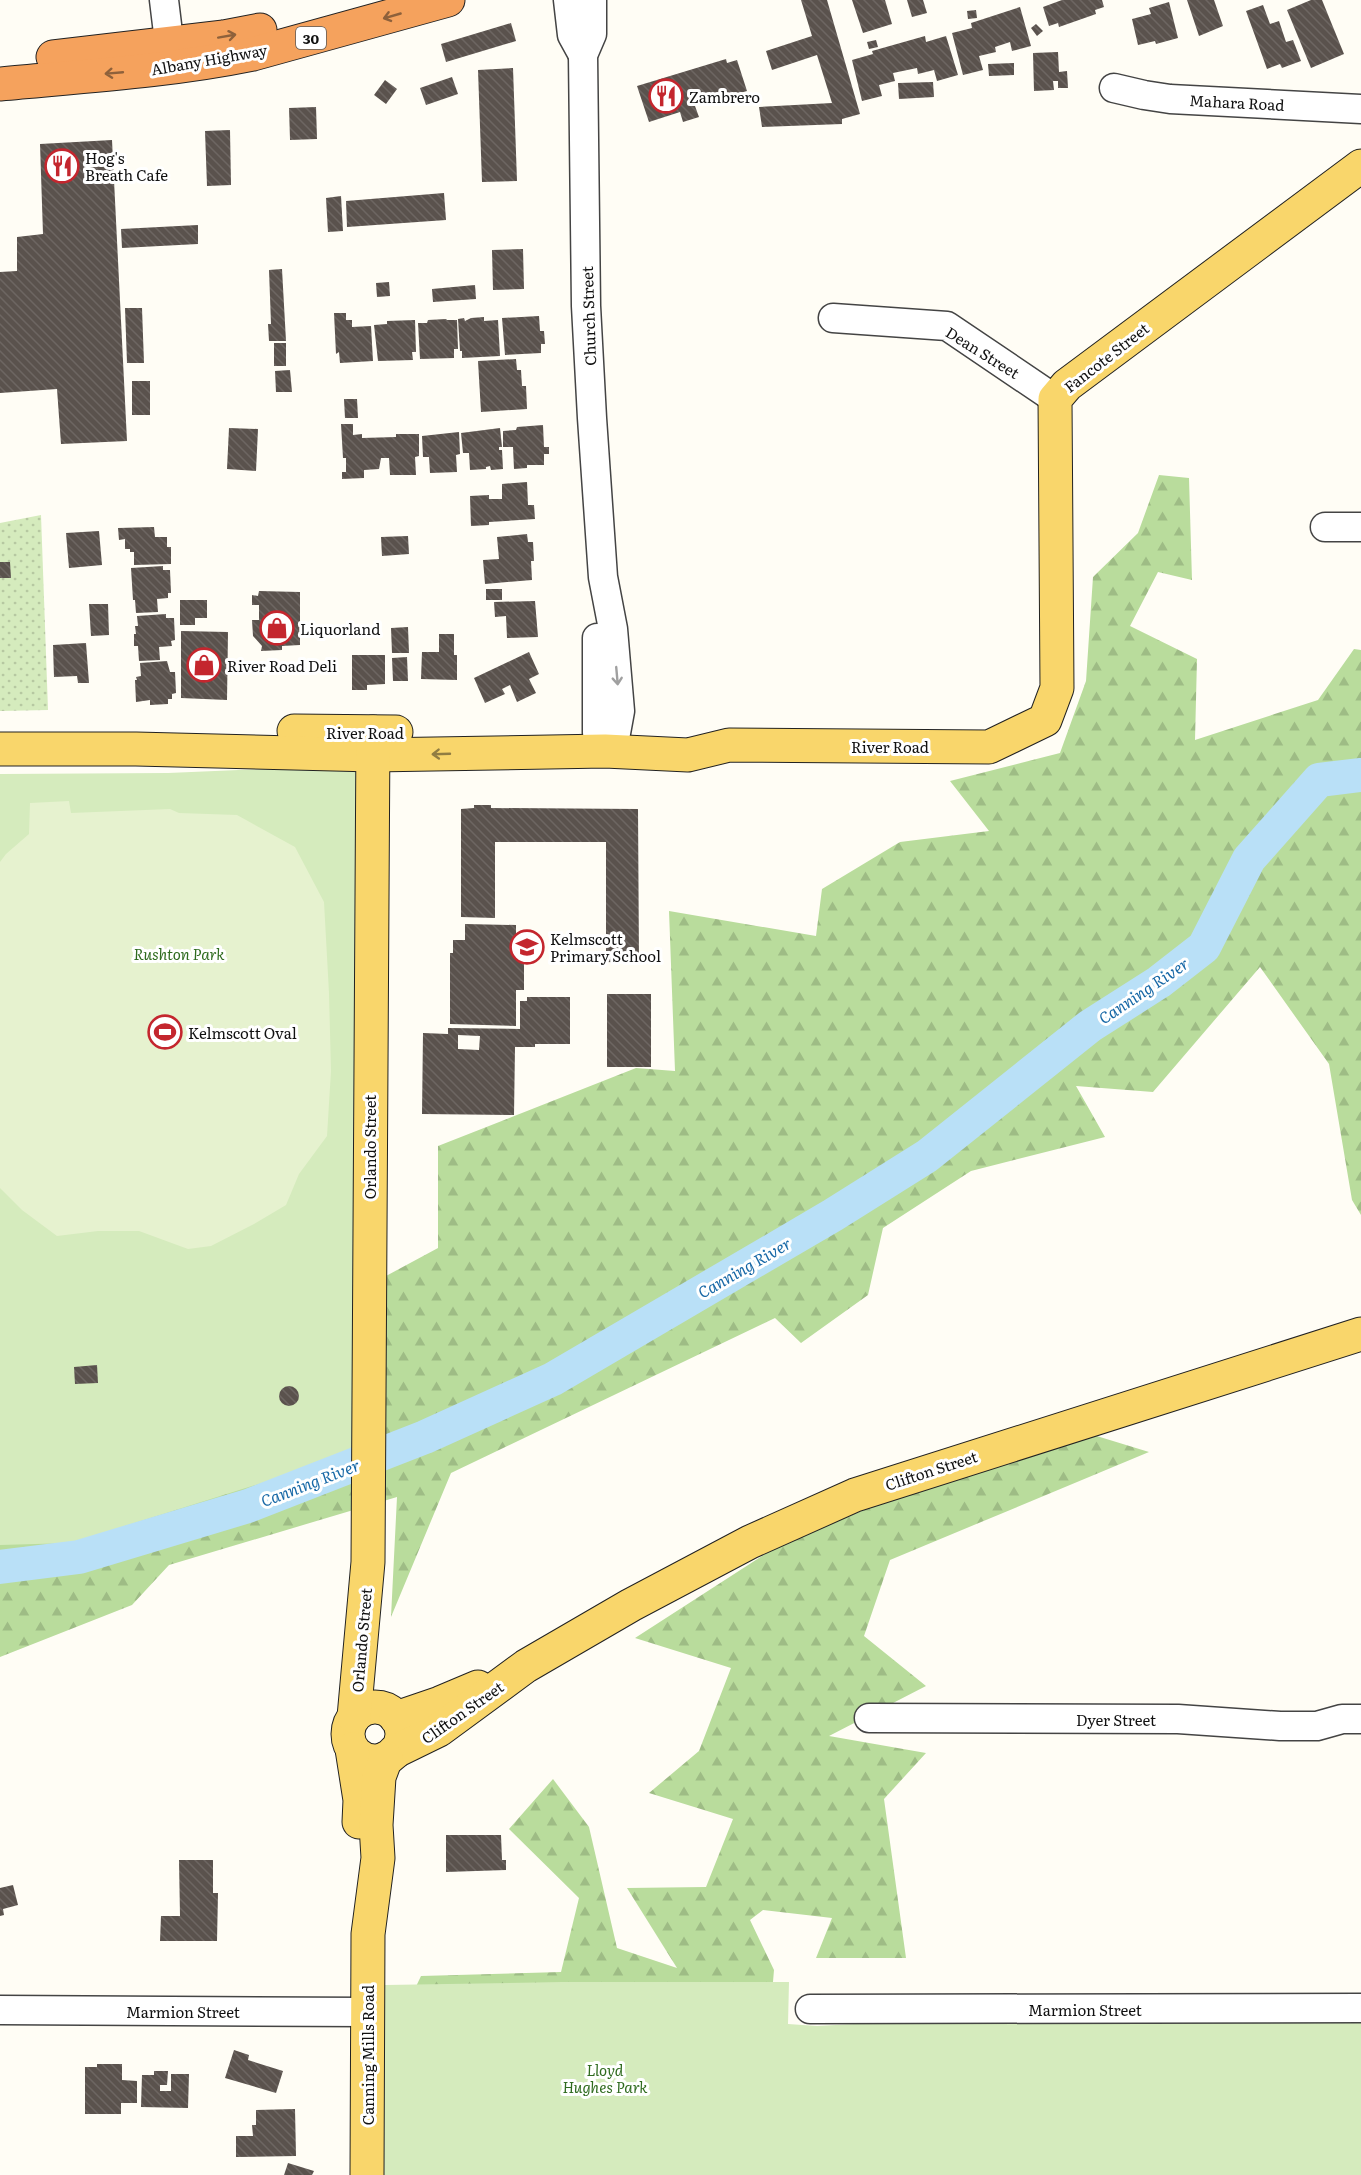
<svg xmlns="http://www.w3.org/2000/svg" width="1361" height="2175" viewBox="0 0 1361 2175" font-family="Literata,serif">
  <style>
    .grass { fill: url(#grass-dots) }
    .forest { fill: url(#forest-firs) }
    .park { fill: #d5ebbd }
    .pitch { fill: #e6f2cf }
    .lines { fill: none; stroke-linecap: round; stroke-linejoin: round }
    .river { stroke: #b9e0f7; stroke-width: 34 }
    .building { fill: url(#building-back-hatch); fill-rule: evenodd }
    .minor-casing { stroke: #444; stroke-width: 31 }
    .major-casing { stroke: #222; stroke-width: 35 }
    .highway-casing { stroke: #222; stroke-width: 35 }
    .minor { stroke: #fff; stroke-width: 28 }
    .major { stroke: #f9d66b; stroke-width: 33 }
    .highway { stroke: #f5a25d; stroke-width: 33 }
    .oneway { stroke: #8e613b }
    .oneway2 { stroke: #a0a0a0 }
    .oneway3 { stroke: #917d42 }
    .labels { text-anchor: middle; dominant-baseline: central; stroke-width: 6; stroke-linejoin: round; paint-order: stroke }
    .shield { fill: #fff; stroke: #585858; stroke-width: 1.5 }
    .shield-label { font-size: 14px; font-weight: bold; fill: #111 }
    .street-label { font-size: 15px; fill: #111; stroke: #fff }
    .poi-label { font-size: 15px; fill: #111; stroke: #fff; text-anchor: start }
    .park-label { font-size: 15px; font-style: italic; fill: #2f6b1f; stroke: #fff }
    .water-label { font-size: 16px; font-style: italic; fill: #1768a6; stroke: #fff }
  </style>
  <defs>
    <pattern id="grass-dots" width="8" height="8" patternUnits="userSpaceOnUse" patternTransform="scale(1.5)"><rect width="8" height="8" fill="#d5ebbd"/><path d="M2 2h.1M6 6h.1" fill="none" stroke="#b6c8a1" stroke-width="1.8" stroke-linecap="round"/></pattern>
    <pattern id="forest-firs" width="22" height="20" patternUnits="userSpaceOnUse" patternTransform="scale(1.5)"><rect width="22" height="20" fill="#b9dc9c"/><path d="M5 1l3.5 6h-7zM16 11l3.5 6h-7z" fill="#9ebc85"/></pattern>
    <pattern id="building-back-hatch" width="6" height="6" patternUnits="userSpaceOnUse" patternTransform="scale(1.5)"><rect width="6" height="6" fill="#5a524d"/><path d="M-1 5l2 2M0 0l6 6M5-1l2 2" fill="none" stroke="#6d6662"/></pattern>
  </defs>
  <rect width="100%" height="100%" fill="#fffdf5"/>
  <polygon class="grass" points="41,515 48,710 0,711 0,523"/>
  <g class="forest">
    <polygon points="1159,475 1189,478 1192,580 1158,572 1130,626 1197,659 1195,740 1318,700 1354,649 1361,650 1361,1215 1352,1200 1329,1064 1260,967 1153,1092 1076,1086 1105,1137 971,1171 883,1228 868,1295 801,1343 775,1318 451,1473 391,1617 397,1497 169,1565 132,1605 0,1657 0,1395 321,1311 438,1248 438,1146 636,1068 675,1071 669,911 816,936 822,889 900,842 989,831 950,781 1060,753 1086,681 1093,577 1138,533"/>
    <polygon points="1064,1426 1149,1452 890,1560 864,1636 926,1686 829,1736 926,1753 884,1799 906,1958 816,1958 832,1918 763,1910 750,1920 774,1970 768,2041 1361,2175 383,2056 421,1976 561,1972 579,1898 509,1829 553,1779 589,1827 617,1948 677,1968 627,1888 706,1887 733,1819 649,1793 699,1751 731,1668 635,1638 776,1547"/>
  </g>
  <g class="park">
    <polygon points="360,765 354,1454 71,1543 0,1545 0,774 168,773"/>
    <polygon points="562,1982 789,1982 788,2024 817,2026 873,2023 1361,2018 1361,2175 383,2175 382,2064 385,1985"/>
  </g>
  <polygon class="pitch" points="69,801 71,813 170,809 179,813 237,815 295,847 324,902 329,993 331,1071 327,1136 299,1174 286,1205 254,1224 211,1246 188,1249 139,1231 98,1231 57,1236 22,1210 0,1188 0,862 6,854 29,834 30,803"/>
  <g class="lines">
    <polyline class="river" points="0,1567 79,1557 248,1506 425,1437 553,1379 833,1215 927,1156 1090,1026 1159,982 1204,947 1249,859 1319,780 1361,775"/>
  </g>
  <g class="building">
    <polygon points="801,0 827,0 860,114 842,119 842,124 762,127 759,107 832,103 817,55 772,70 766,51 812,36"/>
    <polygon points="852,0 885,0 892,24 863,33"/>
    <polygon points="907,0 923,0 927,13 912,17"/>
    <polygon points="1062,0 1102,0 1104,7 1095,10 1096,14 1059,27 1058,23 1049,26 1043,7"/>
    <polygon points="1187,0 1214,0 1223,26 1199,36"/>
    <polygon points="1311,0 1322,0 1344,54 1311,68 1287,10"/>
    <polygon points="1169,2 1178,38 1156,44 1155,41 1138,45 1132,19 1151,14 1149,8"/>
    <polygon points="1263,5 1270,24 1279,21 1286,42 1293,40 1301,61 1282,68 1280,64 1267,69 1246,11"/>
    <polygon points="1020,7 1031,46 1012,51 1010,42 995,47 996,52 979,56 983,70 963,75 952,33 972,28 971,23"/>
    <polygon points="976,10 977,18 968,19 967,11"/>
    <polygon points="511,23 516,41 446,62 441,44"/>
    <polygon points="1036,24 1043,31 1037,36 1031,28"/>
    <polygon points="925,36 926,42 946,36 958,75 937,81 934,70 918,74 917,68 893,73 895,81 879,85 882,96 862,101 852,60 873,54 872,51"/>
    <polygon points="876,40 878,47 869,49 867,42"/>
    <polygon points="1058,52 1059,72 1067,71 1068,88 1058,88 1058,81 1053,81 1054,90 1034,91 1033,53"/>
    <polygon points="726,59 727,63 737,60 747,91 695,106 699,117 683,122 680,112 649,122 637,86"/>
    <polygon points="1014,63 1014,75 989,76 988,64"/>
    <polygon points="513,68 517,181 482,182 478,70"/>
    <polygon points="452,77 458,94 426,105 420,88"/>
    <polygon points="385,80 397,89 386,104 374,95"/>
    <polygon points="933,82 934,97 899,99 898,83"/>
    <polygon points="316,107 317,139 290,140 289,108"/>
    <polygon points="230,130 231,185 207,186 205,131"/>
    <polygon points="112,140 127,441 61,444 57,389 0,393 0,272 17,271 17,237 43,234 40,144"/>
    <polygon points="444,193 446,220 347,227 346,201"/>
    <polygon points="341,196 343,231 328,232 326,198"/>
    <polygon points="198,225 198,244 122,248 121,229"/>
    <polygon points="523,249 524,289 493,290 492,250"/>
    <polygon points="282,269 286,341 269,341 268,324 271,324 269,270"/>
    <polygon points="389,282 390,296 377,297 376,283"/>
    <polygon points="475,285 476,299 433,302 432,289"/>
    <polygon points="125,308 142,308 144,363 127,363"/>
    <polygon points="334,313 346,313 346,320 352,320 352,327 371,326 373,361 340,363 339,352 336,354"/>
    <polygon points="539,316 540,331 544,331 545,344 541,344 541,353 505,355 502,318"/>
    <polygon points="484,317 484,321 498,320 500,356 462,358 462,351 460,351 458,319 464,318 465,321 471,318"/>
    <polygon points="446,319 447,320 457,320 458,349 454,349 454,358 420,359 418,323 427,323 428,320"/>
    <polygon points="415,320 416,352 412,352 413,360 378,361 374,325 387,324 387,321"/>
    <rect x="274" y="343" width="12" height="23"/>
    <polygon points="516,359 517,370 521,370 522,386 526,386 527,409 481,412 478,361"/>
    <polygon points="290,370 292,392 276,392 275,371"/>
    <rect x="132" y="381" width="18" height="34"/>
    <polygon points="344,399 357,399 358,418 345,418"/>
    <polygon points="341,424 353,424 353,435 362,434 362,438 396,437 396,434 419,434 419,456 415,457 416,475 390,475 389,458 381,458 379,469 364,470 364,478 342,479 342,472 346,472 346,458 343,458"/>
    <polygon points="543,425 544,447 549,447 549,454 544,454 544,465 527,465 527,468 514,469 513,447 503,447 503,431 516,430 517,427"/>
    <polygon points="229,428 258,429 256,471 227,469"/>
    <polygon points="500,428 502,447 499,447 499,450 502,450 503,469 491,470 490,466 486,467 486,469 470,470 469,453 463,453 461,433"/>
    <polygon points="459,432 460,454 456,455 457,472 430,473 429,457 423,457 422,436"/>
    <polygon points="527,482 528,505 534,505 535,519 489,522 489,525 471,526 470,496 489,495 489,499 502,499 502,484"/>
    <polygon points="154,527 155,537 167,537 167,547 171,547 171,564 134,565 134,552 130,552 130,549 125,549 125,539 119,540 118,528"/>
    <polygon points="99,531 102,565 69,568 66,533"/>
    <polygon points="527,534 528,542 533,542 534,561 531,561 532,580 485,584 483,560 499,559 497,537"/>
    <polygon points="408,536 409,554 382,556 381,537"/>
    <polygon points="0,562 10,562 11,578 0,578"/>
    <polygon points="163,566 163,570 170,570 171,593 168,593 168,598 157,599 158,612 136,613 135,600 133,600 131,568"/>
    <rect x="486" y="589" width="16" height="11"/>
    <polygon points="259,591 300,592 300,645 282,646 282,650 261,651 262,646 253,636 252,620 259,620 259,605 252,605 252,595 258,596"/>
    <polygon points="180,600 207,600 207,618 195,618 195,625 180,625"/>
    <polygon points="535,601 538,637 507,638 506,616 495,617 494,602"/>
    <polygon points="89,604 108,604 109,635 91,636"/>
    <polygon points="166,614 166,618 174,618 175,640 171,641 172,646 159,647 160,660 139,661 138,646 134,646 134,634 136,634 135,626 138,626 137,616"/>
    <polygon points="408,627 409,653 392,653 391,628"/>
    <polygon points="181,631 228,632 227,700 181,698"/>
    <polygon points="439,634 454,634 454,655 457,655 457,680 421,679 422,652 439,652"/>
    <polygon points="86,643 89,683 78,683 77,676 54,677 53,645"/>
    <polygon points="529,652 539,674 529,679 536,693 517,702 510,685 502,689 505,694 485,703 474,678"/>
    <polygon points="352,655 385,655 385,684 367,685 367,690 352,690"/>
    <polygon points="407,657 408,681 393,681 392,658"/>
    <polygon points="167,661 170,672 175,672 176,693 172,694 172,699 168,699 168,704 150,705 150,700 136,702 135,680 137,680 136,677 141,676 140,663"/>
    <polygon points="474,805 491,805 491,808 638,809 639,963 606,962 606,842 495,842 495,918 461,917 461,809 474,808"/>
    <polygon points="465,924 516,925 516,944 524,944 524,990 516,990 516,1026 450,1024 450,953 453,953 453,940 465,940"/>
    <rect x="607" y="994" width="44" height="73"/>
    <path d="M527,997H570V1044H535V1047H515L514,1115L422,1114L423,1033L448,1034V1028L520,1029V1001H527ZM458,1035L480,1036L479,1050L458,1049Z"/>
    <polygon points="97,1365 98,1383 75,1384 74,1367"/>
    <circle cx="289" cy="1396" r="10"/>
    <polygon points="446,1835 501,1835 502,1860 506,1860 506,1870 446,1872"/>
    <polygon points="179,1860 213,1860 213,1893 218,1893 217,1941 160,1941 161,1916 180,1916"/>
    <polygon points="13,1885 18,1905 3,1909 4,1915 0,1916 0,1888"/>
    <polygon points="234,2050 249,2055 248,2060 283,2071 276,2093 225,2078"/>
    <polygon points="97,2064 122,2064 122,2080 137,2081 137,2103 121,2103 121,2114 85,2114 85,2067 97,2067"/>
    <polygon points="154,2071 168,2071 167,2085 160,2085 160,2091 171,2091 171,2074 189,2074 188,2108 141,2107 142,2075 154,2075"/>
    <polygon points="295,2109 296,2156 236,2157 236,2136 253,2136 252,2125 256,2125 256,2110"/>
    <polygon points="288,2163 314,2171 312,2175 284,2175"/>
  </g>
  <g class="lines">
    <defs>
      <g id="minor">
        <polyline points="164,0 172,66"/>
        <polyline points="568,0 572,35 583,55"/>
        <polyline points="592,0 592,34 583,55 586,306 592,418 603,577 613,629 620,711 616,733 605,751"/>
        <polyline points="1114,88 1144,95 1170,99 1361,109"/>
        <polyline points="833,318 947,326 1055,399"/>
        <polyline points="1325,527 1361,527"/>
        <polyline points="597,638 597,733 605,751"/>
        <polyline points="869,1718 1178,1719 1280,1726 1317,1726 1342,1719 1361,1719"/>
        <polyline points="810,2009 1361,2008"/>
        <polyline points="0,2010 367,2012"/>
      </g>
      <g id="major">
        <polyline points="294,731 396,732"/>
        <polyline points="0,749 136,749 373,755 605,751 688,755 729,745 989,747 1045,720 1057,688 1055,399 1067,385 1361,166"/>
        <circle cx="375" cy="1734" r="27"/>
        <polyline points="354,1717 368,1562 373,732"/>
        <polyline points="396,1718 440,1703 478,1687"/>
        <polyline points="352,1749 360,1800 359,1822"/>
        <polyline points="394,1752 439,1730 526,1666 631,1605 750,1542 855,1495 1361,1334"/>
        <polyline points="367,2175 368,1934 378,1858 376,1825 379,1777 386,1758"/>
      </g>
      <g id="highway">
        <polyline points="53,57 224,37 260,30"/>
        <path d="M0,84C85,76 170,71 253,54L448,0"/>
      </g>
    </defs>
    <use href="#minor" class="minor-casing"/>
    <use href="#major" class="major-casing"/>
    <use href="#highway" class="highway-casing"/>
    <use href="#minor" class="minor"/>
    <use href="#major" class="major"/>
    <use href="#highway" class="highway"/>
  </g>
  <defs><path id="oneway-shaft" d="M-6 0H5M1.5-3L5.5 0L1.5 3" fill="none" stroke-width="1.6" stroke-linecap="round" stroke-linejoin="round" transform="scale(1.5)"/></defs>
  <g class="oneway">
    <use href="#oneway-shaft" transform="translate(392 16) rotate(164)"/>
    <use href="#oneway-shaft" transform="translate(227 36) rotate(-10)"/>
    <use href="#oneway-shaft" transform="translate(114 73) rotate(175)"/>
  </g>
  <use class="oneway2" href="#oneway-shaft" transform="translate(617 676) rotate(85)"/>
  <use class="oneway3" href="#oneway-shaft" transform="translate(441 754) rotate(178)"/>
  <defs>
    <symbol id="restaurant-ring" viewBox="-11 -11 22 22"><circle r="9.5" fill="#fff" stroke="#c4262e" stroke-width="1.5"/><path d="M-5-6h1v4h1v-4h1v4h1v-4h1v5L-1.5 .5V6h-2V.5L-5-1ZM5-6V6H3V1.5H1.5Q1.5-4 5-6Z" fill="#c4262e"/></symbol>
    <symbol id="shop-ring" viewBox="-11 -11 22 22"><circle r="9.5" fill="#fff" stroke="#c4262e" stroke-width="1.5"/><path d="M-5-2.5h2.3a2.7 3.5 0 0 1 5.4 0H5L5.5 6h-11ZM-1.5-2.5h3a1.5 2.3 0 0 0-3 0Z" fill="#c4262e"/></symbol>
    <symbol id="school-ring" viewBox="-11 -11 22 22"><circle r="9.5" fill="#fff" stroke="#c4262e" stroke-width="1.5"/><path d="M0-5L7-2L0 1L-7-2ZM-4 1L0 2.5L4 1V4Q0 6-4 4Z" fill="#c4262e"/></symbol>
    <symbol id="stadium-ring" viewBox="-11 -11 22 22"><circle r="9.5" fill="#fff" stroke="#c4262e" stroke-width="1.5"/><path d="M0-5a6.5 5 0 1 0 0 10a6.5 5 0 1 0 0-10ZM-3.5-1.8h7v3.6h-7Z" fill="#c4262e"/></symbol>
  </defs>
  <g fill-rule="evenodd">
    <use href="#restaurant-ring" x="647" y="77" width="38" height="38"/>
    <use href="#restaurant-ring" x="43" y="147" width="38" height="38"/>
    <use href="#shop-ring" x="258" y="609" width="38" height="38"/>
    <use href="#shop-ring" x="185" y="646" width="38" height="38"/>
    <use href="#school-ring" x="508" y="928" width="38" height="38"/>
    <use href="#stadium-ring" x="146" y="1013" width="38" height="38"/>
  </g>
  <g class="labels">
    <rect class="shield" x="296" y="27" width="30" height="22" rx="4.5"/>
    <g class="shield-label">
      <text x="311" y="38">30</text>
    </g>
    <g class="street-label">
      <text transform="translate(209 59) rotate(-10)">Albany Highway</text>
      <text transform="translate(1237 102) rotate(3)">Mahara Road</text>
      <text transform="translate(588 316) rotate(-92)">Church Street</text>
      <text transform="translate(983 352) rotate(32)">Dean Street</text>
      <text transform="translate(1106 357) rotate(-38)">Fancote Street</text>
      <text x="365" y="732">River Road</text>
      <text x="890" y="746">River Road</text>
      <text transform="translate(369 1147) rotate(-90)">Orlando Street</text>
      <text transform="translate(931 1470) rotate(-18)">Clifton Street</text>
      <text transform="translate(361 1640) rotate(-85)">Orlando Street</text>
      <text transform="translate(462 1712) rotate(-35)">Clifton Street</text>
      <text x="1116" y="1719">Dyer Street</text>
      <text x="1085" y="2009">Marmion Street</text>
      <text x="183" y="2011">Marmion Street</text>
      <text transform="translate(367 2055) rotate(-90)">Canning Mills Road</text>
    </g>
    <g class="poi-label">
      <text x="689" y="96">Zambrero</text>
      <text x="85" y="157">Hog's<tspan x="85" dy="17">Breath Cafe</tspan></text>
      <text x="300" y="628">Liquorland</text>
      <text x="227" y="665">River Road Deli</text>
      <text x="550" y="938">Kelmscott<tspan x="550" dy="17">Primary School</tspan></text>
      <text x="188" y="1032">Kelmscott Oval</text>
    </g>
    <g class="park-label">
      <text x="179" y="953">Rushton Park</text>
      <text x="605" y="2069">Lloyd<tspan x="605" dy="17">Hughes Park</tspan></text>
    </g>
    <g class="water-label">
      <text transform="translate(1143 990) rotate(-34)">Canning River</text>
      <text transform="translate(744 1267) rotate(-30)">Canning River</text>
      <text transform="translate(310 1482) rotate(-21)">Canning River</text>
    </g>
  </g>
</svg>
